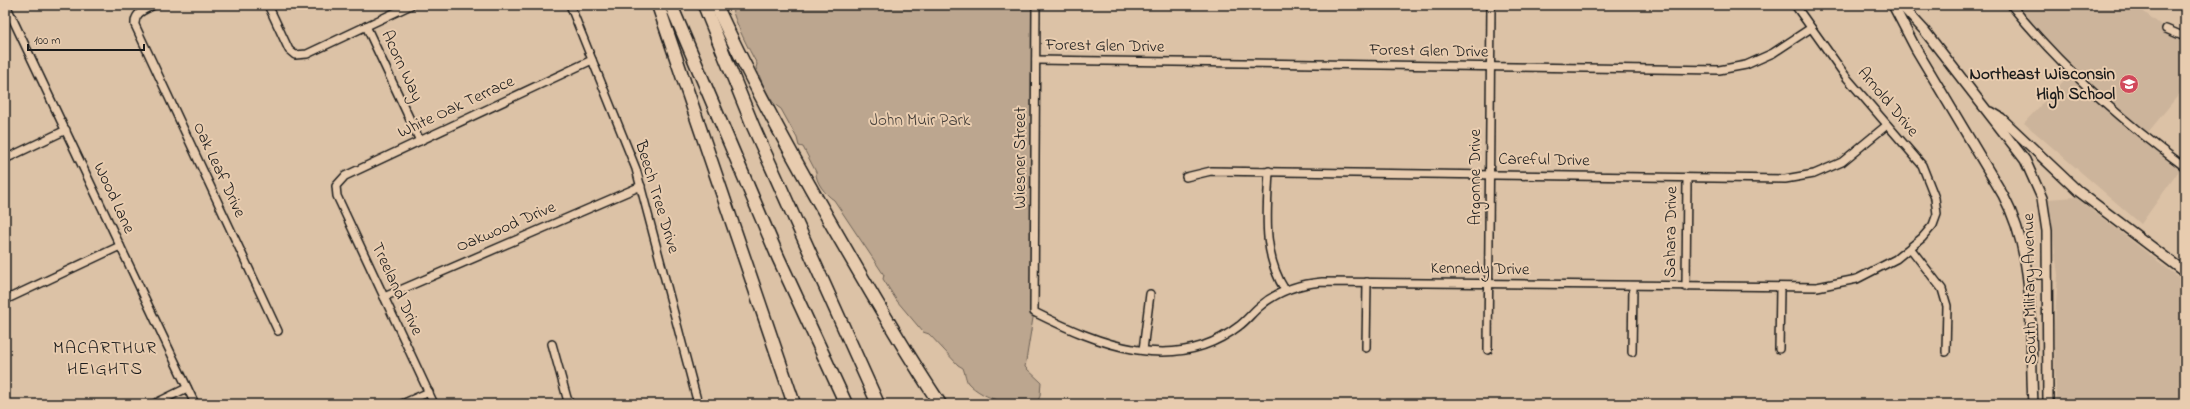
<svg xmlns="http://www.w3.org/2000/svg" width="2190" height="409" viewBox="0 0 2190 409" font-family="'Indie Flower',sans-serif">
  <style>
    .built { fill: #ccb49b }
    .green { fill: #bca68f; stroke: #6c6156 }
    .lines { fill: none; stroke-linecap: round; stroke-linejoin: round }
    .minor-casing { stroke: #1c1c1c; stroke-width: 10 }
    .secondary-casing { stroke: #1c1c1c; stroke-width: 12 }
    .motorway-casing { stroke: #1c1c1c; stroke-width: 15 }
    .minor { stroke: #e8ccaf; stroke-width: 7 }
    .secondary { stroke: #e8ccaf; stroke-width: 9 }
    .motorway { stroke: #e8ccaf; stroke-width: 12 }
    .labels { text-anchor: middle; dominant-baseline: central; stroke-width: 4; stroke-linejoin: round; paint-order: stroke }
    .street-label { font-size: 17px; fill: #1c1c1c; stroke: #e8ccaf }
    .poi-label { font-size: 17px; font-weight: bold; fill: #1c1c1c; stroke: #e8ccaf; text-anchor: end }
    .park-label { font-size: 17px; fill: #443e39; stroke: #e8ccaf }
    .neighbourhood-label { font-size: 18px; letter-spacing: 1px; fill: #1c1c1c; stroke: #e8ccaf }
  </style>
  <rect width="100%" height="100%" fill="#dcc2a6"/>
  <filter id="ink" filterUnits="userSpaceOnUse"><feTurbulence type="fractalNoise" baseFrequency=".025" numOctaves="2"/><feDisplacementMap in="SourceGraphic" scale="8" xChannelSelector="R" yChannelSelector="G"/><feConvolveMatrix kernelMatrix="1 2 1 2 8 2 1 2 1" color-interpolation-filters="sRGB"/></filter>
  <g filter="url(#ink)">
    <g class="built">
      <polygon points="2022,5 2135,5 2166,29 2185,37 2185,87 2145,136 2183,165 2141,224 2024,123 2073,71 2016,11"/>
      <polygon points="2075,197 2185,282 2185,404 2056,404 2054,331 2058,275 2048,199"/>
    </g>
    <path class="green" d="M731,5H1036L1034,312L1025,367L1041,382L1040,396L1037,403C1016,409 983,399 968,383C966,380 965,373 963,368L958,365L929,334L923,332L897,301L883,279L884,275L834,200C826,195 815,182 816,172L803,147L799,146L797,138L781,109C768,102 762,81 756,68L757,64C748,48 735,23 731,5Z"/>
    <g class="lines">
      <defs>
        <g id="minor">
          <polyline points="6,5 195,404"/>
          <path d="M154,5C145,10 134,12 135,25L278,331"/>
          <polyline points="268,5 289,50 295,55 307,54 411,5"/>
          <polyline points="570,5 636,169 698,404"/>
          <path d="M1036,5L1034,312C1098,344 1175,376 1239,326C1246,321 1252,313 1259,307C1276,292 1299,284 1322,282L1817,287L1857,279L1896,259L1922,238L1933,225L1937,214L1935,198L1922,165L1847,78L1795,5"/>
          <path d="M2011,5C2060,66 2122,121 2185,167"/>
          <polyline points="366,26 420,141"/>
          <polyline points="2166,29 2185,37"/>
          <polyline points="1036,60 1719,70 1746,65 1773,53 1811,28"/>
          <polyline points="5,159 66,130"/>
          <path d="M1269,171C1267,212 1262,254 1285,290"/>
          <polyline points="1186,177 1211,171 1785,179 1814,174 1842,162 1887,125"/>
          <polyline points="1911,249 1942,289 1947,306 1946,352"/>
          <polyline points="2028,275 2047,275"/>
          <polyline points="1686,287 1687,178"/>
          <polyline points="384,297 641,186"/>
          <polyline points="5,300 120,246"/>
          <polyline points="552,344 567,398 570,404"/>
          <polyline points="1366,348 1367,282"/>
          <polyline points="1779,349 1780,288"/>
          <polyline points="1143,350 1150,294"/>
          <polyline points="1488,350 1491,5"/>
          <polyline points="1632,352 1633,286"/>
          <polyline points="154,404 187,388"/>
          <polyline points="402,404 429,392"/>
          <polyline points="434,404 337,196 336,186 345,176 592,60"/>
        </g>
        <g id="secondary">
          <path d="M1893,5L1916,49L2003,195C2038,261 2029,333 2033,404"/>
          <polyline points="1901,5 1924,30 2025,160 2042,198 2047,231 2048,404"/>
          <polyline points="1991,112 2001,118 2078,191 2185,272"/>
        </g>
        <g id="motorway">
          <polyline points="658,5 794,404"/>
          <polyline points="671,5 778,257 846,404"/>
          <polyline points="704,5 753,126 878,404"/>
          <path d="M716,5C754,88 798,167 844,246C875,300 906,353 940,404"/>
        </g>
      </defs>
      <use href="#minor" class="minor-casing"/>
      <use href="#secondary" class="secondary-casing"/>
      <use href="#motorway" class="motorway-casing"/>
      <use href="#minor" class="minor"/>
      <use href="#secondary" class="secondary"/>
      <use href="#motorway" class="motorway"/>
    </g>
  </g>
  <defs>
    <symbol id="school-disc" viewBox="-11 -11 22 22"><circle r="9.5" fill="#d1495b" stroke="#e8ccaf"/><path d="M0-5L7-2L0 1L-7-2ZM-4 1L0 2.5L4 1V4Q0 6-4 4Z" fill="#fff"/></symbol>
  </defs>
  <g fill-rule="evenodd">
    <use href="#school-disc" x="2118" y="73" width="22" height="22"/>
  </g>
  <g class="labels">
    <g class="street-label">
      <text transform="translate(1105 46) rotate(1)">Forest Glen Drive</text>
      <text transform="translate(1429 51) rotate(1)">Forest Glen Drive</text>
      <text transform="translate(402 66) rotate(65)">Acorn Way</text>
      <text transform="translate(1888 102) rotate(50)">Arnold Drive</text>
      <text transform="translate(456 107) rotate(-25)">White Oak Terrace</text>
      <text transform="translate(1020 158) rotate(-90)">Wiesner Street</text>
      <text transform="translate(1544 160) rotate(1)">Careful Drive</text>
      <text transform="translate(219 170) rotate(65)">Oak Leaf Drive</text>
      <text transform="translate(1475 177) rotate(-90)">Argonne Drive</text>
      <text transform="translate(657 197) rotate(73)">Beech Tree Drive</text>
      <text transform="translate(114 198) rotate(65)">Wood Lane</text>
      <text transform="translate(506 227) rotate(-23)">Oakwood Drive</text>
      <text transform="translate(1671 232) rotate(-89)">Sahara Drive</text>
      <text transform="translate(1480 269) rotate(1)">Kennedy Drive</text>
      <text transform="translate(397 289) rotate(65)">Treeland Drive</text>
      <text transform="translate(2030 289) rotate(-91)">South Military Avenue</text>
    </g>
    <g class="poi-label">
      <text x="2115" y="74">Northeast Wisconsin<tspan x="2115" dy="20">High School</tspan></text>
    </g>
    <g class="park-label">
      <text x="920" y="120">John Muir Park</text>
    </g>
    <g class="neighbourhood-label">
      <text x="105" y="349">MACARTHUR<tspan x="105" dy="21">HEIGHTS</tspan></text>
    </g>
  </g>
  <rect width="2190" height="409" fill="none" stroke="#e8ccaf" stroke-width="20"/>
  <rect x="10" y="10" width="2170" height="389" fill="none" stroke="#1c1c1c" stroke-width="1.5" filter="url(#ink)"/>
  <path d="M28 44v6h116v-6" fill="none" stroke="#1c1c1c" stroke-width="2"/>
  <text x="34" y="44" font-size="12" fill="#1c1c1c" stroke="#e8ccaf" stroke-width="3" paint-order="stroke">100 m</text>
</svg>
